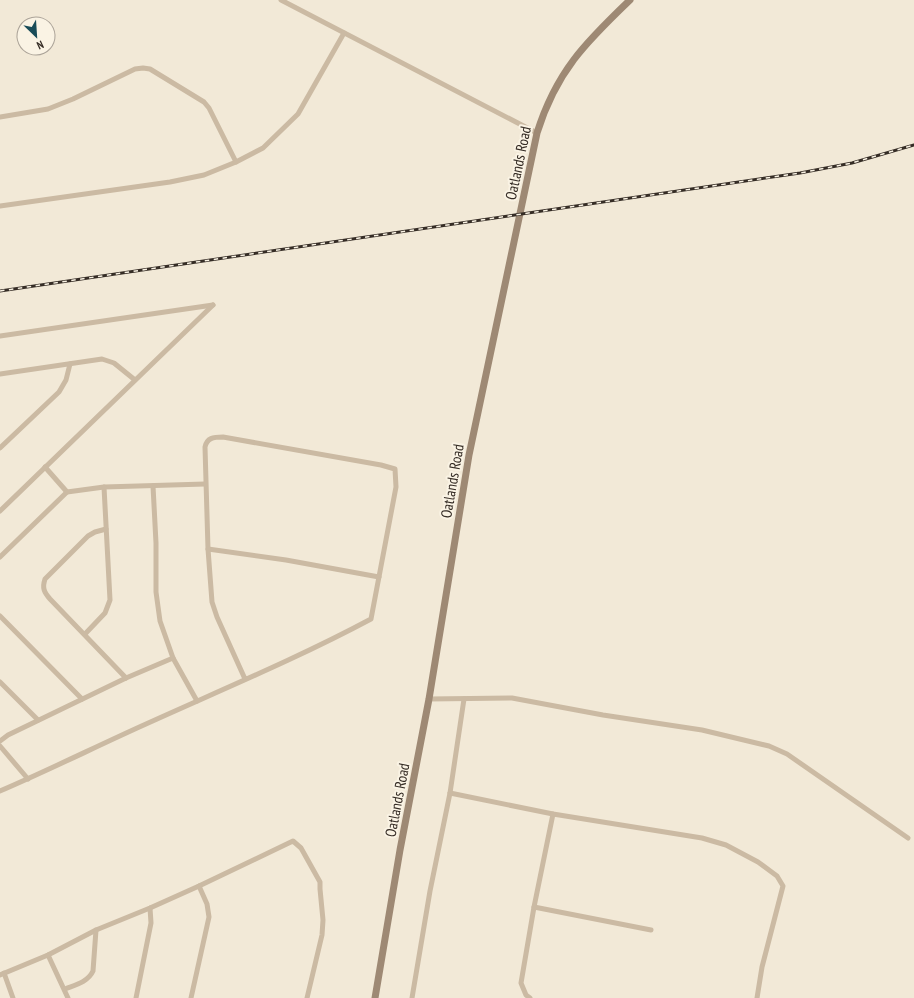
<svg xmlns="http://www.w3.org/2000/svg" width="914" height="998" viewBox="0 0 914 998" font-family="'PT Sans Narrow',sans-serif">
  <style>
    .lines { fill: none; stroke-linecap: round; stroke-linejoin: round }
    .street { stroke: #cbbaa3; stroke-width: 5 }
    .secondary { stroke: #9e8974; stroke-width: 7 }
    .rail-casing { stroke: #352c25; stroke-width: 3 }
    .rail { stroke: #faf3e4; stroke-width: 1.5; stroke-dasharray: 4.5; stroke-linecap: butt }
    .labels { text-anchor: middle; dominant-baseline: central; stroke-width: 4; stroke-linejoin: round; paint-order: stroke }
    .street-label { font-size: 15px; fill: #352c25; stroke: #faf3e4 }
  </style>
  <rect width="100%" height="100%" fill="#f2e9d7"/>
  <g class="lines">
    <g class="street">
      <polyline points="281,0 537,133"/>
      <polyline points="0,117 48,109 73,99 135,69 143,68 150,69 204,102 209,108 236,162"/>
      <polyline points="0,206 170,182 204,175 236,162 263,148 298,114 344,33"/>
      <polyline points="0,336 213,305"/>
      <polyline points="0,374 102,359 114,363 135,380"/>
      <polyline points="0,448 59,392 66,380 70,364"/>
      <polyline points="45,467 67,492"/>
      <polyline points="153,486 156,543 156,592 160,621 173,658"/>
      <polyline points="0,511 213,305"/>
      <path d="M106,529L95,532L88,536L45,579C42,588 44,592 50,599L126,678"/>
      <polyline points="208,549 286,560 379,577"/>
      <polyline points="0,557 67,492 104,487 205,484"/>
      <polyline points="0,616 82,699"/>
      <polyline points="85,634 105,613 110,600 104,487"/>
      <polyline points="0,682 38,720"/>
      <polyline points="429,699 512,698 603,715 702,730 769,746 787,754 908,838"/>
      <polyline points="0,741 8,735 126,678 173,658 197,701"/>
      <polyline points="0,746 28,779"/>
      <path d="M0,791C49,770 97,746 146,724C221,690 298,658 371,619L396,487L395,469L381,465L223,437C213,437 207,438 205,447L208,549L212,602L217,617L245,679"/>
      <polyline points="450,793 553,814 702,838 726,845 758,862 777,876 783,886 762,967 757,998"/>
      <polyline points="534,907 651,930"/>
      <polyline points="48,955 68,998"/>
      <polyline points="4,973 13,998"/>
      <polyline points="0,975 48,955 96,930 150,908 199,886 293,841 301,848 320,882 320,889 323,920 322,935 307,998"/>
      <path d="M65,989C75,985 88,982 93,971L96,930"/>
      <polyline points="136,998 151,923 150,908"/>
      <polyline points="191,998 209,917 207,904 199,886"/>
      <polyline points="412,998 430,891 450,793 464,699"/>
      <polyline points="530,998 526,995 521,983 534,907 553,814"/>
    </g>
    <path class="secondary" d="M375,998L400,850L429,699L469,455L537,133C556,72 585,43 630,0"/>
    <defs>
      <polyline id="rail" points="0,291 800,173 852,163 914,145"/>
    </defs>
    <use href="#rail" class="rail-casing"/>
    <use href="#rail" class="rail"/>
  </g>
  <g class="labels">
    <g class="street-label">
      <text transform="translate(518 163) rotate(-78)">Oatlands Road</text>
      <text transform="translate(452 481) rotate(-80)">Oatlands Road</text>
      <text transform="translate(397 800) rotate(-79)">Oatlands Road</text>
    </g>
  </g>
  <g transform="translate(36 36) rotate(155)"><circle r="19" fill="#faf3e4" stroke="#aba398"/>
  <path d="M0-3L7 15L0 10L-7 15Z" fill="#194c58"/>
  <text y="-6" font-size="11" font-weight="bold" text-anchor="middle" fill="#352c25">N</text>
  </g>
</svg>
